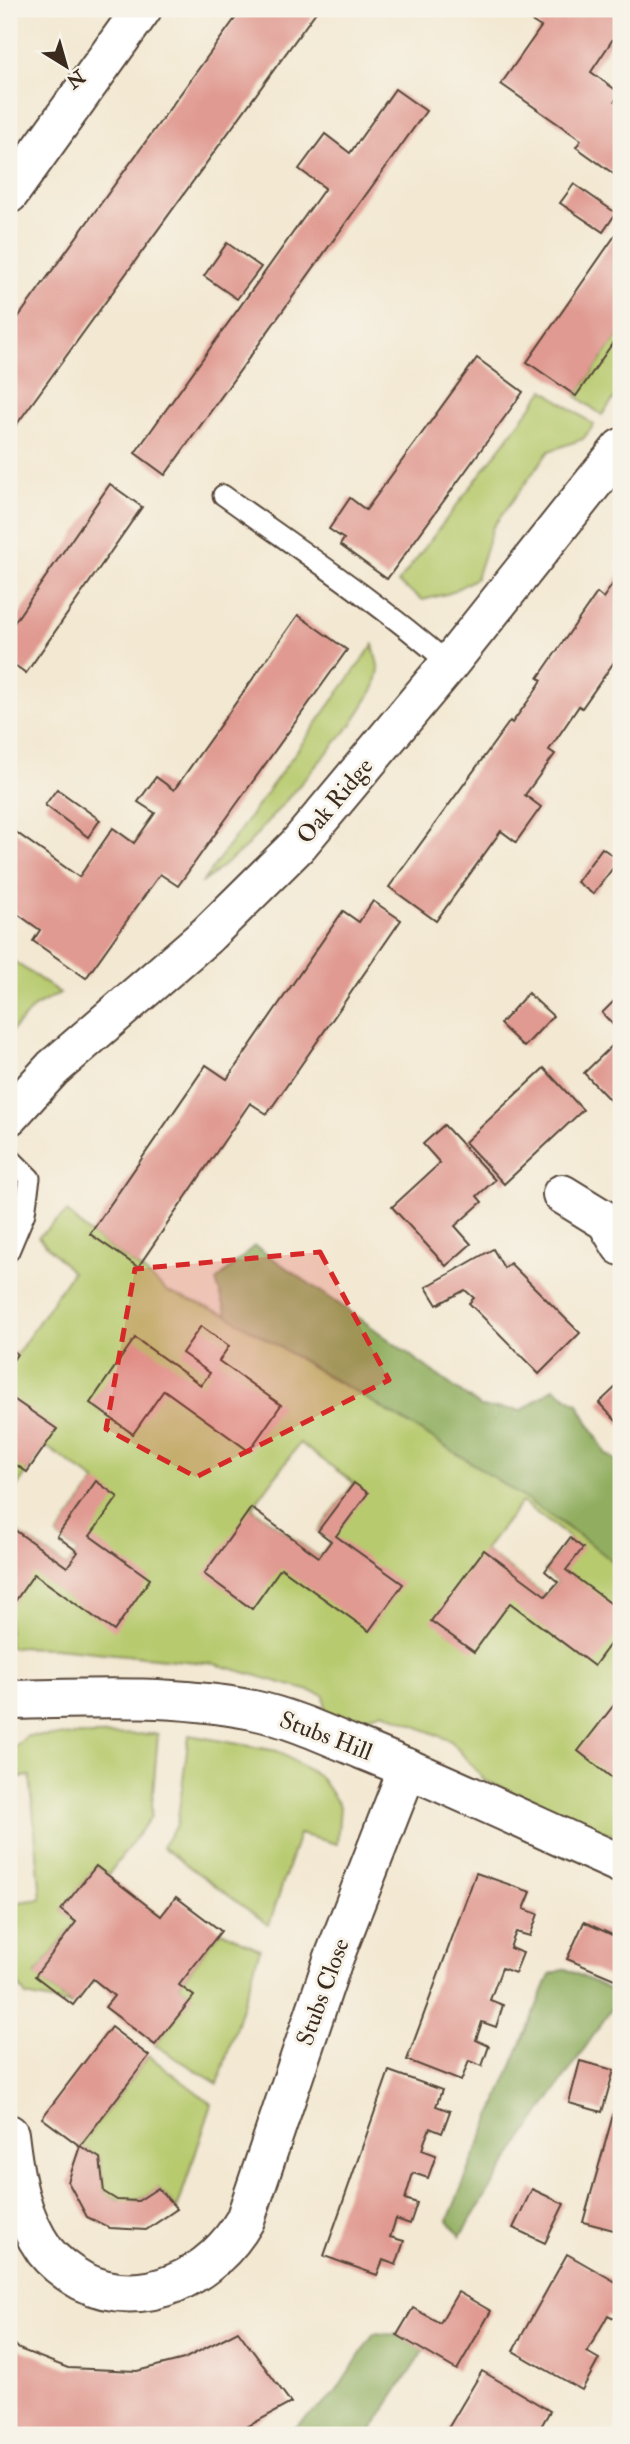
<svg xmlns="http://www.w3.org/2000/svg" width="630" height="2444" viewBox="0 0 630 2444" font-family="'IM FELL Double Pica',serif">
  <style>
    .green { fill: #b7ca6e; stroke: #797a46; stroke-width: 2; fill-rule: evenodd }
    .forest { fill: #91ae61; stroke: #666c40; stroke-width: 2 }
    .building { fill: #e09a91 }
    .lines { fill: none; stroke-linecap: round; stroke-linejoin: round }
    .lane-casing { stroke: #574639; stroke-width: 23 }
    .street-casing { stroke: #574639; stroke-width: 42 }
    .lane { stroke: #fff; stroke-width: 19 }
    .street { stroke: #fff; stroke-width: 38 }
    .marked { fill: #d62828; fill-opacity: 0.2; stroke: #d62828; stroke-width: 5; stroke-dasharray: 14 9; stroke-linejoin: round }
    .labels { text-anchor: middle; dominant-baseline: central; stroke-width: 6; stroke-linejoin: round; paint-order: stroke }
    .street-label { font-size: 24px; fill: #3b2a1e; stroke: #f7f3e8 }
  </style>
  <rect width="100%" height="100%" fill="#f7f3e8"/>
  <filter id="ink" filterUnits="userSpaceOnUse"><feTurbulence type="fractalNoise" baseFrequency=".0143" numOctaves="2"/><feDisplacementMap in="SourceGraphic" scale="14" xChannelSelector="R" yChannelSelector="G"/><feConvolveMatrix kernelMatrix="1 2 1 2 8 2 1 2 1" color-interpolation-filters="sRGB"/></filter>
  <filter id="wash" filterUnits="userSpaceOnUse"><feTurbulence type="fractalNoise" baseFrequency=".00686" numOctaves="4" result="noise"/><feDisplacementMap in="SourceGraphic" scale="28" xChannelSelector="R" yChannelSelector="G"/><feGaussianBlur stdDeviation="1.57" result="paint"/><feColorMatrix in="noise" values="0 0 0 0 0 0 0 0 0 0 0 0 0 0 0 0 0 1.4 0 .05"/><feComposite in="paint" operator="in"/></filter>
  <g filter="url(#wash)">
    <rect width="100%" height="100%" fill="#f3e8d2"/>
    <g class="green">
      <polygon points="621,331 621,389 602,415 576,396"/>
      <polygon points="544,390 594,425 583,439 549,451 493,527 476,578 450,593 423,600 398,583"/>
      <polygon points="373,645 379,670 375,687 352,724 245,848 201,884"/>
      <polygon points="9,958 60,993 34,1007 9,1034"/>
      <path d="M67,1212L90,1234L138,1267L168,1292L227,1315L333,1380L390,1410L499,1480L605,1554L621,1570V1839L484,1780L451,1741L384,1712L351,1722L326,1713L324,1695L215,1664L55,1648L9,1647V1526L67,1567L78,1552L57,1536L96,1481L45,1446L9,1499V1366L72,1272L38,1237ZM300,1443L354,1483L318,1531L331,1541L319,1557L252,1508ZM522,1502L570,1538L545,1571L558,1582L546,1596L484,1550Z"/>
      <polygon points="158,1734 151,1817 108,1875 96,1866 62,1910 76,1922 35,1975 72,2005 26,1996 13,1976 11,1903 41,1899 30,1776 9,1779 9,1752 27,1736"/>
      <polygon points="189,1735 277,1751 320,1777 340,1806 337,1844 299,1834 269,1925 162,1847 177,1825"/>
      <polygon points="221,1931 260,1949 218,2084 155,2045 193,1996 179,1985"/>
      <path d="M149,2056L212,2104L177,2209L158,2188C136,2203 128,2208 104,2192L100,2158L80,2146Z"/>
    </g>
    <g class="forest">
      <path d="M255,1246L362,1320L481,1407L522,1410L554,1388L578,1404L606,1454L621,1463V1570C593,1542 559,1522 527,1500C430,1433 327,1377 227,1315L216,1281Z"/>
      <polygon points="566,1969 621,1995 524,2137 460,2236 448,2220 550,1974"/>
      <polygon points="374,2333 397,2335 424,2350 368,2435 286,2435 334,2395"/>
    </g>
    <g id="blocks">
      <g class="building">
        <polygon points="242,9 318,9 9,435 9,330"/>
        <polygon points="531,9 621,9 621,27 591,72 620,93 615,101 621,105 621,179 576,147 581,140 501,84 541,27 525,17"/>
        <polygon points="395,89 426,111 165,475 135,453 325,188 299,169 325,134 350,153"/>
        <polygon points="574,184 616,213 603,232 560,203"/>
        <polygon points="621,227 621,331 576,396 527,362"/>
        <polygon points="227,243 261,267 237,299 204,276"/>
        <polygon points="477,358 523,392 387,579 340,545 344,539 329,529 350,498 366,510"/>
        <polygon points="110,484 142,507 26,673 9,661 9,630"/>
        <polygon points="621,572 621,652 582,708 579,706 549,750 555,754 525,795 541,807 516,842 501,831 436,921 389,887 510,721 512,723 531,697 542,680 538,678 597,593 603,598"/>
        <polygon points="298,615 347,650 178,886 160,874 86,978 33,941 40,930 9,908 9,830 10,828 79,877 113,828 134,843 155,813 138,802 156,777 174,790"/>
        <polygon points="57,789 100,820 88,837 45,805"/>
        <polygon points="602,848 619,860 593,894 577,882"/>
        <polygon points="373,901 401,920 272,1107 267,1114 250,1103 138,1267 90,1234 206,1065 227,1079 343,911 359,922"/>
        <polygon points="528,993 553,1016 524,1047 500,1024"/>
        <polygon points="621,994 621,1033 602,1013"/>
        <polygon points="621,1037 621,1108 619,1110 584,1073"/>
        <polygon points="544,1068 583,1110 504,1184 465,1142"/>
        <polygon points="444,1125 495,1180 477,1196 482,1202 455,1226 471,1244 446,1266 392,1207 440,1163 423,1144"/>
        <polygon points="493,1249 504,1268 510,1263 580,1333 539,1374 469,1303 474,1298 465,1290 437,1305 426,1287"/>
        <polygon points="201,1326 229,1346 219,1361 281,1405 249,1451 164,1390 133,1434 90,1403 135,1338 201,1385 210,1373 182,1353"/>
        <polygon points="9,1348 17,1354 9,1366"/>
        <polygon points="621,1382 621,1426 599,1403"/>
        <polygon points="9,1396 57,1429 27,1472 9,1460"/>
        <polygon points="96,1481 118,1497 90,1536 150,1579 114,1631 34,1574 9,1610 9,1526 67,1567 78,1552 57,1536"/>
        <polygon points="354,1483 368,1493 336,1536 403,1584 369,1631 281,1568 252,1609 204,1574 251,1508 319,1557 331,1541 318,1531"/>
        <polygon points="570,1538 583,1548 566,1570 621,1611 621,1629 594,1666 510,1603 474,1652 431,1621 484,1550 546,1596 558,1582 545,1571"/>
        <polygon points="621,1696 621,1785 578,1751"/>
        <polygon points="96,1866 161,1916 176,1897 221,1931 179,1985 194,1996 155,2045 105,2007 114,1996 93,1979 73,2005 35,1976 76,1922 61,1910"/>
        <polygon points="476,1873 531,1892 524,1909 538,1914 530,1936 516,1932 513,1939 510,1948 523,1953 515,1973 502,1968 490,2000 503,2005 496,2027 482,2022 476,2040 489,2046 482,2066 469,2061 461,2081 407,2060"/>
        <polygon points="584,1922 621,1939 621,1977 619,1981 567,1959"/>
        <polygon points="111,2027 149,2056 80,2146 42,2118"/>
        <polygon points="580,2061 614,2070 602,2112 569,2103"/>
        <polygon points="389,2071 442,2090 436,2106 450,2111 442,2133 430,2128 425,2140 422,2150 436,2155 428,2178 413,2173 405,2199 417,2203 410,2224 396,2219 390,2237 404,2241 396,2265 383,2260 377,2275 324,2256"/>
        <polygon points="613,2115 621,2117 621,2232 583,2222"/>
        <polygon points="80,2146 100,2158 104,2192 117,2200 138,2201 158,2188 177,2209 146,2230 110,2228 87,2217 68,2182"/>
        <polygon points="532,2189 564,2204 545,2243 513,2228"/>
        <polygon points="567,2254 621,2285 621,2318 620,2321 608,2315 587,2352 599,2359 582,2390 513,2351"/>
        <polygon points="458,2292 491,2311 457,2370 397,2335 413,2308 440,2323"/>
        <polygon points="238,2331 291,2403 232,2435 16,2435 9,2432 9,2338 19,2349 68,2368 137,2371 184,2359"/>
        <polygon points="482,2371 550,2411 536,2435 444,2435"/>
      </g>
    </g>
  </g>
  <g filter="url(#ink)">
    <use href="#blocks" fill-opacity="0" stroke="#574639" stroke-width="2"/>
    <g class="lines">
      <defs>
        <g id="lane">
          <path d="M223,495C300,550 378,602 449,664"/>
          <polyline points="9,1157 30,1178 25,1213 9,1251"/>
        </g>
        <g id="street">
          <polyline points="9,194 142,9"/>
          <polyline points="9,1116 53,1068 207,935 297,846 449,664 621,448"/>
          <polyline points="562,1194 606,1221 621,1246"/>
          <path d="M9,1700C90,1698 172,1694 253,1710C291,1718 327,1735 363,1750C451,1785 535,1826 621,1864"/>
          <path d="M9,2134C14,2176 20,2216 45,2251C55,2264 68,2273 82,2281C144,2312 213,2276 245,2220L333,1960L408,1768"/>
        </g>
      </defs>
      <use href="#lane" class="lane-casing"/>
      <use href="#street" class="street-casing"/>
      <use href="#lane" class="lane"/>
      <use href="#street" class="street"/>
    </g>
  </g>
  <path class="marked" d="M320,1252L389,1380L196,1477L106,1429L135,1269Z"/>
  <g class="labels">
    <g class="street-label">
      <text transform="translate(335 801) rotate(-50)">Oak Ridge</text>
      <text transform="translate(326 1736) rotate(21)">Stubs Hill</text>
      <text transform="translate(323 1992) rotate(-70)">Stubs Close</text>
    </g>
  </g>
  <rect width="630" height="2444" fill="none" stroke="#f7f3e8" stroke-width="35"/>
  <g transform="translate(66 66) rotate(143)" stroke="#f7f3e8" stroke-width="5" paint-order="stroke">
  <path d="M0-5L12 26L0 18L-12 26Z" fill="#3b2a1e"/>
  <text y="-10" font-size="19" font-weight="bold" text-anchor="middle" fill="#3b2a1e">N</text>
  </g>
</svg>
